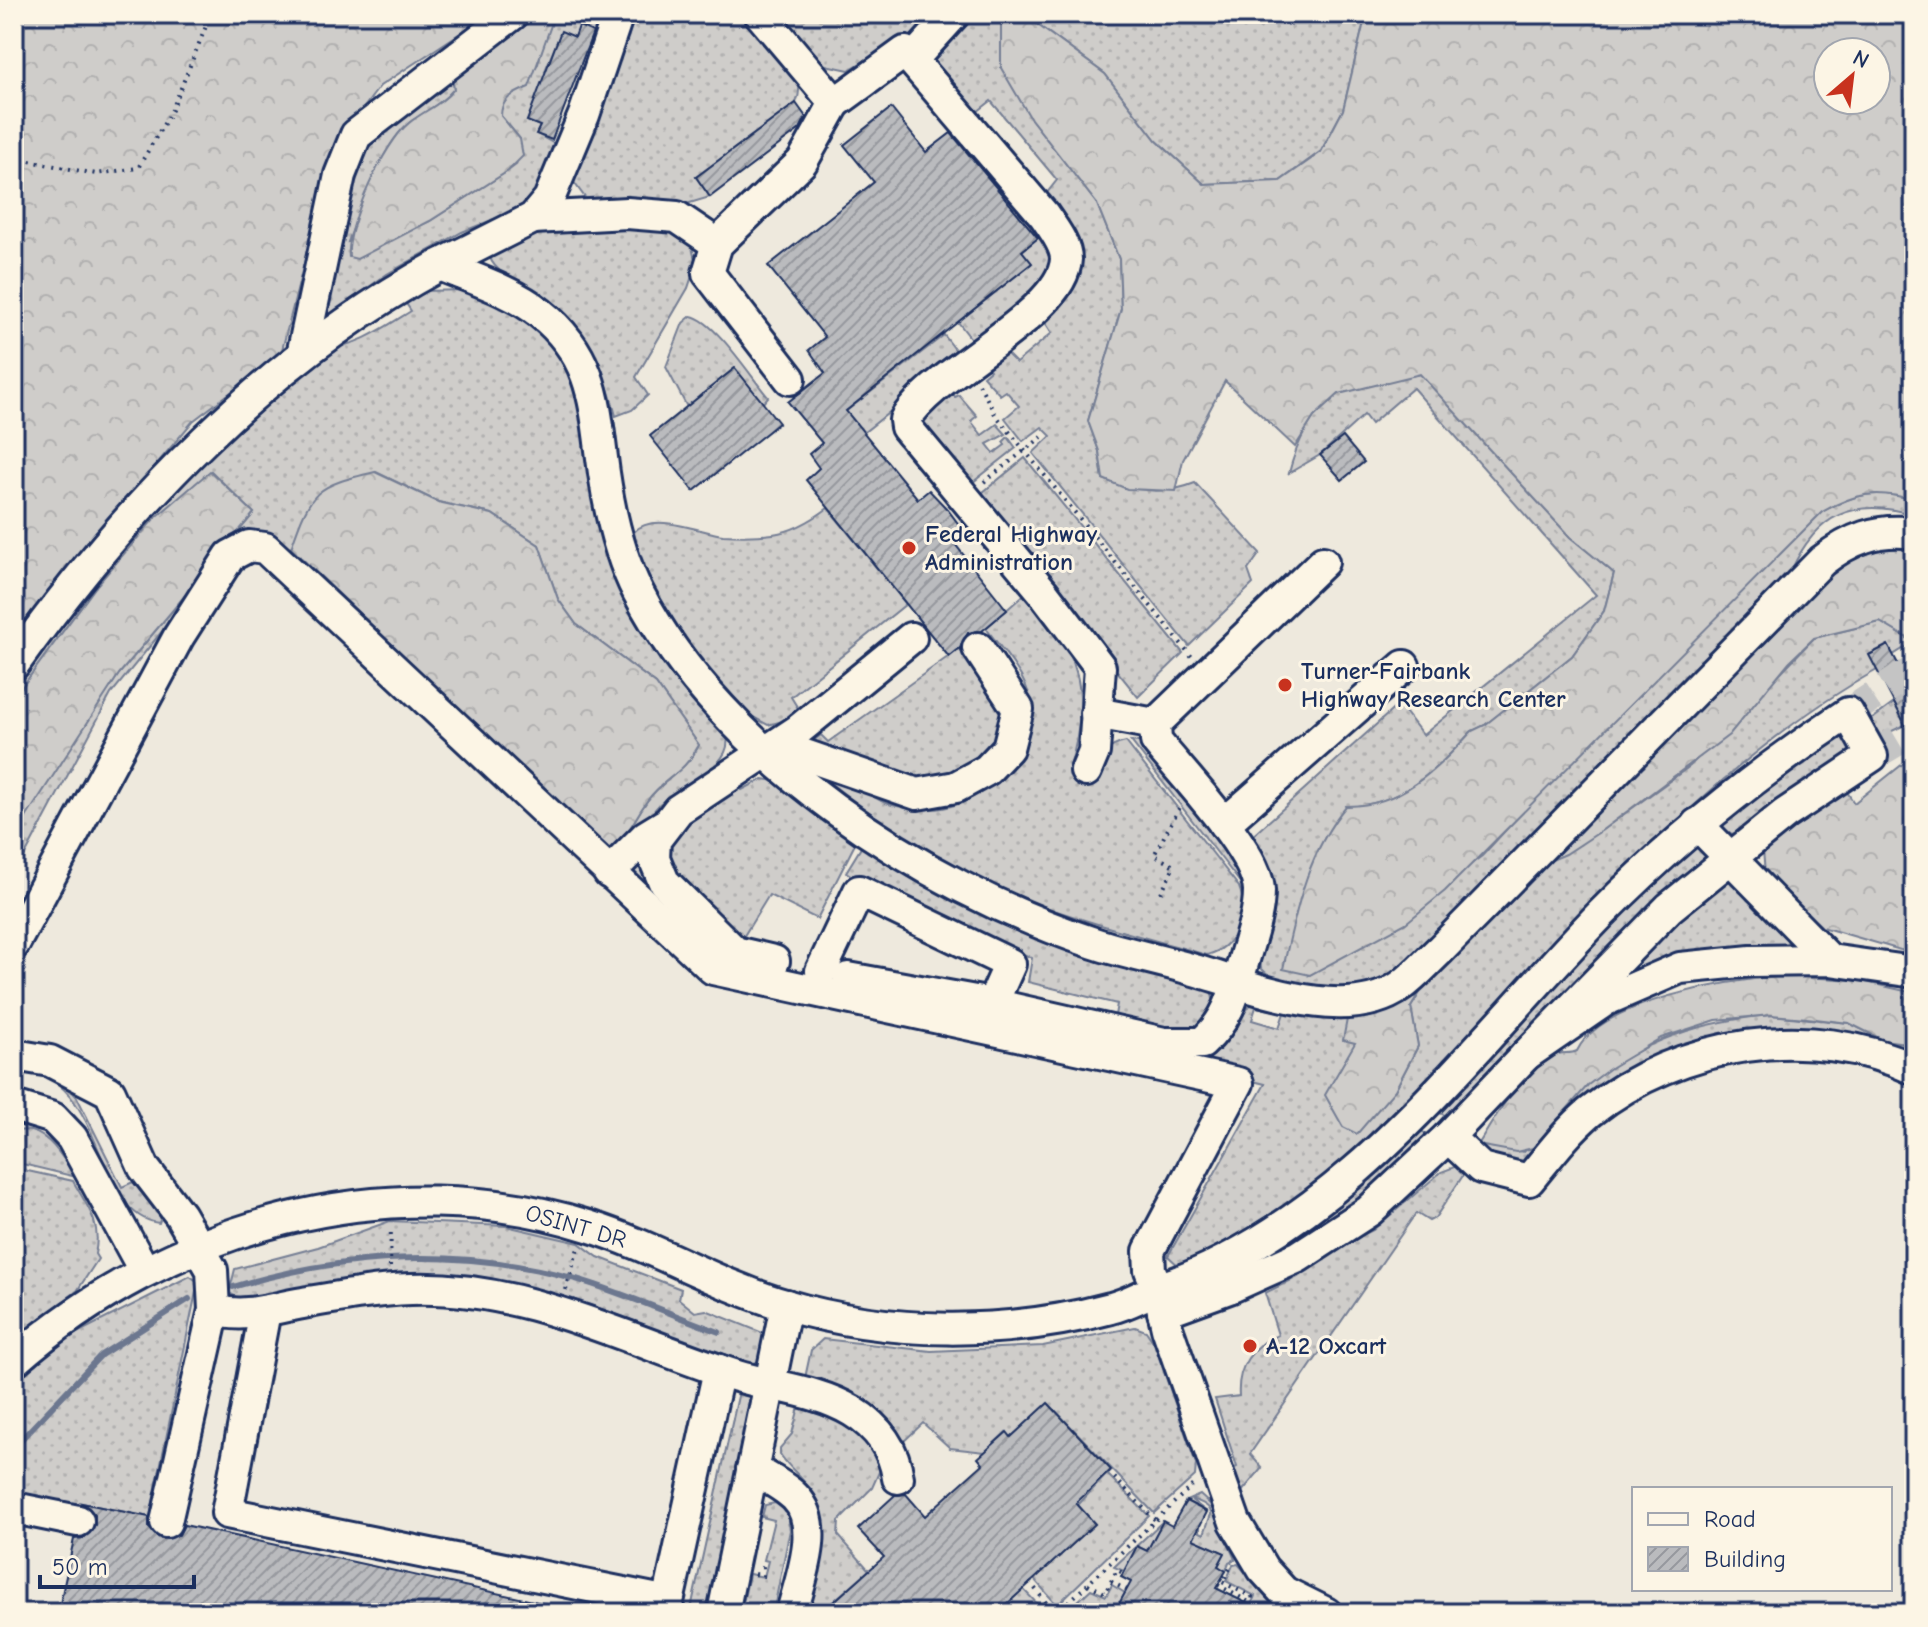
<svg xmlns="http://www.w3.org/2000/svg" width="1928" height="1627" viewBox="0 0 1928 1627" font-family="'Comic Neue',sans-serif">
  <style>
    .grass { fill: url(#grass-dots); stroke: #757e94; stroke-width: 2 }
    .forest { fill: url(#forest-crowns); stroke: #757e94; stroke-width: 2; fill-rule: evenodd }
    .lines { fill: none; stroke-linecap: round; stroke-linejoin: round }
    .stream { stroke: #6c778f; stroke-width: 6 }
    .building { fill: url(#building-hatch); stroke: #1b2f5e; stroke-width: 2 }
    .minor-tunnel { stroke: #c4c4c4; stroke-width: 30; stroke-dasharray: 30 15; stroke-linecap: butt }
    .minor-casing { stroke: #1b2f5e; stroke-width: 36 }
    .path { stroke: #1b2f5e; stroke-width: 4; stroke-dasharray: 2 6; stroke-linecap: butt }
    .minor { stroke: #fcf5e5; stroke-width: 30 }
    .poi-dot { fill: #c8321e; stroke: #fcf5e5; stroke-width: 3 }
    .labels { text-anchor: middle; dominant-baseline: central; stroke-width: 6; stroke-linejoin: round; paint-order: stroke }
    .poi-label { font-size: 24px; font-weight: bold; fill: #1b2f5e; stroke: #fcf5e5; text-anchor: start }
    .street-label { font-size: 24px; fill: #1b2f5e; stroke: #fcf5e5 }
  </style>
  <defs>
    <pattern id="grass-dots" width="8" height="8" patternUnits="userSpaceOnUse" patternTransform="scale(2)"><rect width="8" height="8" fill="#cfcdca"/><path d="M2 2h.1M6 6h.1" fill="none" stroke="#b1b0b0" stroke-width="1.8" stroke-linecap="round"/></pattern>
    <pattern id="forest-crowns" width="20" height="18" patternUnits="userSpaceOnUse" patternTransform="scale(2)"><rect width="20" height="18" fill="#cfcdca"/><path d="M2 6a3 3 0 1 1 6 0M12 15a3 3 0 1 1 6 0" fill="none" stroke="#b1b0b0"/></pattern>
    <pattern id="building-hatch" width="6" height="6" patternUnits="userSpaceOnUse" patternTransform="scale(2)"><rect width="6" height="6" fill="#babbbe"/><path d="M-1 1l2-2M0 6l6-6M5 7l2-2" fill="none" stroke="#96989e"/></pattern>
  </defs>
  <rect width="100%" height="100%" fill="#eee9dd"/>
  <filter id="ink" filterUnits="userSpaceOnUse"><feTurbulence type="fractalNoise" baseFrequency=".0125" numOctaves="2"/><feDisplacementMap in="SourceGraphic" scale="16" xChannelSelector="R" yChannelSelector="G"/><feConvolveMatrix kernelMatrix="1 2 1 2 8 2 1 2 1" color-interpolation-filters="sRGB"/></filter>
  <g filter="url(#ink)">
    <g class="grass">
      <path d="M555,14H605L596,34L580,27L575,37L561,32L545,71L560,77L527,121L540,126L537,134L558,146L542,190L527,206L462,232L387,274L330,315L325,301L339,209L366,145L452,74L454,89C441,104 426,111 410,122C381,145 361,208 348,242L397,236L430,221L508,171L516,165L520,139L501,116V106L538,64L546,33Z"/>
      <path d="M627,14H750C769,38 811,71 796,103L696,177L710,197L683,205L589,203L573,181Z"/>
      <path d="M775,14H1366L1343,110L1321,151L1280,181L1204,184L1156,140L1105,74L1035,23L1031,119L1097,204L1119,259L1121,309L1088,421L1099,451L1103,479C1134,491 1163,496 1195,483L1260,553L1248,570L1253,584L1189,646L1033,453L1051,436L1042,427L1023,441L1005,418L1019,406L1006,391L1000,395L983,376L990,370L984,362L1004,351L1016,363L1052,333L1043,319L1061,299L1043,198L1057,180L991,101L977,112L911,39L895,42L849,70L816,63Z"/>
      <polygon points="1024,215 1049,236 1054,272 975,344 958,322 1031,264 1022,251 1041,235"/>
      <path d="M579,226L665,227L692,247L696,264L688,288L636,377L648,395L632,410L616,416C606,379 597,350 571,321C552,299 495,278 490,257C505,232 553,231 579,226Z"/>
      <path d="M466,290L536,323L579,379L598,501L727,736C734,771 671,785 653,812C649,819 647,829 645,836L729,963L608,851C633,830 630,825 647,801C663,778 684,774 699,745L656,684L576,624L558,599L539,545L492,514L438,502L376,472L291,548L495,743L492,745L286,553L219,561L111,694L14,876V836L56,768L119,674L254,513L211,471L97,585L14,698V681L119,541L322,349C357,347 382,329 411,311L403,299L422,291Z"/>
      <path d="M691,316C715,320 751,377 768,397L763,403L735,368L687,407L666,367L683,323Z"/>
      <polygon points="944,335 960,356 858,437 840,416"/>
      <path d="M1420,374L1570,537L1614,573L1604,611L1572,656L1485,725L1472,731C1436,770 1400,807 1346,806L1309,975L1357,946L1482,856L1550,782L1822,512C1855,493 1877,489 1914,500V515C1854,496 1816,515 1791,571L1436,938C1420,951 1403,973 1384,982C1356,996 1282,993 1261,968L1248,840L1399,704L1423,735L1596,595L1413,388L1371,424L1364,415L1320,455L1289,473C1296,445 1312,409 1339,394C1357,383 1398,379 1420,374Z"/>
      <polygon points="950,391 955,397 959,395 977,416 971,421 982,435 997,424 1006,434 987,444 994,453 1005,445 1003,442 1008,437 1016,448 968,486 924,426 923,419"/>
      <polygon points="1025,458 1183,653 1138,697 977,497"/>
      <path d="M828,508L906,604L791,697L799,710L783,721L768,725L751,716C704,662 646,606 634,532C653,511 700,532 723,535C739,536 757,536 773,534C794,531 811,521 828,508Z"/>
      <path d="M1027,592C1079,652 1092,688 1070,767L1091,776C1099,758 1105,746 1126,742L1239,887C1250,914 1235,948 1207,955C1162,942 1117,931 1072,916C976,886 886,830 809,766C822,771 837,775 849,781C863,788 877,802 892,805C908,809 931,811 947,807C988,798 1032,756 1032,713C1032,681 1004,653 986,628Z"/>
      <path d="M1880,622L1914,642L1893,655L1888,645L1870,654L1877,670C1724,755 1591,906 1471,1033C1430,1076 1392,1127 1345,1164C1294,1205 1238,1237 1181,1268L1168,1256L1265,1084L1107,1045L1180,1056L1235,1020L1239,1021L1251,1004L1272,1007L1271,1010L1256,1007L1252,1020L1279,1028L1286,1007L1348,1014L1355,1042L1395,1090L1418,1046L1411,1007L1432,973L1530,869L1601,831L1690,766L1814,638Z"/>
      <path d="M959,649C973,666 1002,691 1001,715C1000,755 942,783 908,778C878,774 838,754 809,744L821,735L828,742Z"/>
      <polygon points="1894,703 1905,725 1879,737 1867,723"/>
      <polygon points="1843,735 1853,744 1845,759 1741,831 1732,834 1723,828 1721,822 1836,736"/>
      <polygon points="1131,741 1144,743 1234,852 1249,889 1245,915 1245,889"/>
      <polygon points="763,779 776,781 856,842 817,919 769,895 742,939 675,882 666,844 691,817 739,787 742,790"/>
      <polygon points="1690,840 1707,852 1704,863 1449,1117 1440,1113 1438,1108"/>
      <polygon points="867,845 1211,989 1215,1009 1189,1037 1114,1021 1117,1004 1028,982 1032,958 860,874 857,879 846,872 862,846"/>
      <polygon points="1726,873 1786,936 1789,948 1624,978 1621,971"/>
      <path d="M1771,1015L1849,1023L1883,1040L1914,1044V1054L1730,1036L1526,1162L1497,1163L1478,1145L1524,1152C1545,1130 1565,1104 1588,1084C1643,1040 1702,1021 1771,1015Z"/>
      <path d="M14,1064L60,1078L77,1097L122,1187L133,1182L161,1217L159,1223C89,1214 107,1066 14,1071Z"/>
      <path d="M1419,1128L1428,1137C1392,1170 1304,1252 1257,1259Z"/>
      <path d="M18,1131C45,1125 63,1158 76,1177L14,1162V1135Z"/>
      <path d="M1462,1164L1464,1174L1435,1218L1429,1221L1416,1213L1250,1454L1262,1468L1240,1494L1230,1470L1237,1467L1215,1399L1239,1396C1237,1367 1251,1346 1278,1335L1265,1293L1298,1277L1334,1249L1373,1230L1441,1172Z"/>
      <path d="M14,1168L73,1181C88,1207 102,1224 95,1254L98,1259L77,1291L14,1338Z"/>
      <path d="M390,1221L506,1226L579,1243L598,1257L681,1289L679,1299L695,1312L706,1310L763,1333L767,1338L765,1356L758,1362L744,1365C658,1331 570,1290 477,1278C398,1267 318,1287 240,1299L229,1293L235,1269L318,1247Z"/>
      <polygon points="190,1276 198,1282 150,1517 82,1503 52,1511 14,1494 14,1383 63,1340"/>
      <polygon points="1135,1327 1146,1331 1154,1343 1196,1464 1195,1476 1154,1513 1049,1404 1011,1437 1006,1432 985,1452 950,1448 923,1423 901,1444 805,1378 811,1350 823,1339 931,1351 1043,1346"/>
      <polygon points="740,1387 756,1398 708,1613 690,1613"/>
      <path d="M801,1399L865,1433L883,1463L872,1488L839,1521L838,1535L869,1570L820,1613H804C813,1574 834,1523 808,1487C800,1475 788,1467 780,1454V1448L792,1434Z"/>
      <polygon points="1107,1474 1149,1516 1057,1605 1034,1579 1095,1524 1078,1505"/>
      <path d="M1200,1495L1210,1504L1235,1559L1229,1562L1226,1571L1218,1566L1224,1553L1193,1539L1200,1525V1532L1204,1534L1211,1514C1211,1505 1198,1501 1190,1499L1207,1512L1186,1501Z"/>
      <polygon points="775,1503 787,1512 790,1530 773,1613 741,1613 749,1574 764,1577 768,1561 764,1560 774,1520 762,1517 765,1505"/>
      <polygon points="1163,1521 1147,1551 1137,1546 1124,1571 1114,1567"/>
      <polygon points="1238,1564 1282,1613 1266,1613 1251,1605 1255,1596 1226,1581 1233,1565"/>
      <polygon points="1112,1585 1125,1593 1114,1613 1065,1613 1091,1589 1106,1596"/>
      <polygon points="1023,1589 1046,1613 1015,1613 1007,1604"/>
    </g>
    <g class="forest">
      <polygon points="14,14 489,14 380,86 333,149 281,354 193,421 64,574 14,640"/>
      <path d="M526,14H555L529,87C513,94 501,98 501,116L520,139L523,156L508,171L430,221L357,259L349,257C346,226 384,143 409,123C425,110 441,105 454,89L452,74Z"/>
      <path d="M1366,14H1914V500C1877,489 1855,493 1822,512L1445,891L1406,923L1310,975L1283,969C1296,911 1307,853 1346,806C1400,807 1436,770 1472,731L1485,725L1572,656L1604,611L1614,573L1570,537L1420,374L1339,394L1314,417L1295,447L1225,381L1183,460L1176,491L1127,489L1103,479L1099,451L1088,421L1121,309L1119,259L1097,204L1031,119L1001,68V23L1018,16L1035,23L1105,74L1156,140L1204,184L1280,181L1321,152L1343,110ZM1876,52V100H1828V52Z"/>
      <polygon points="210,471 254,513 119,674 14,836 14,698 97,585 153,520"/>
      <path d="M375,472L438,502L492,514L539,545L558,599L576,624L656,684L699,745C684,774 663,778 647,801C630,825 633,830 608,851L291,548C311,489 316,486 375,472Z"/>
      <polygon points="1914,540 1914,642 1880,622 1814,638 1789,662 1729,735 1601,831 1566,854 1530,869 1782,614 1855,550"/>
      <polygon points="1914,755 1914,954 1822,927 1765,874 1763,850 1844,787 1854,803"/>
      <polygon points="1432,973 1411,1007 1418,1046 1395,1090 1357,1134 1343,1127 1325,1095 1355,1043 1343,1040 1348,1014"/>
      <path d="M1784,976L1857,980L1914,993V1044L1883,1040L1849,1023L1807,1018L1771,1015L1716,1020L1661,1038L1612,1067L1588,1085L1533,1148L1516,1152L1478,1145C1501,1108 1515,1080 1554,1056C1561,1051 1569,1055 1577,1051C1601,1000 1731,980 1784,976Z"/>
    </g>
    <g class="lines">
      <g class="stream">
        <path d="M233,1287C347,1253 461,1247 576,1279C624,1293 672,1315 719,1332"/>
        <polyline points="14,1447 101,1355 189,1299"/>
      </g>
    </g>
    <g class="building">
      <polygon points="579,26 593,32 552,140 536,134 540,126 527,121 561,31 575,37"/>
      <polygon points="796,103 806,117 800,129 710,197 696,177"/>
      <polygon points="891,108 926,152 951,133 1038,238 1022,251 1032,263 846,411 918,499 929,490 948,510 966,534 955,544 1007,610 982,631 968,633 960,648 949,657 806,480 819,468 809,454 822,443 788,402 825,373 809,350 825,337 768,266 874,182 844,145"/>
      <polygon points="735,368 779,423 694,491 650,436"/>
      <polygon points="1343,437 1364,462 1342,480 1320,455"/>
      <polygon points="1888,645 1914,694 1914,741 1869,655"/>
      <polygon points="1048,1403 1111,1470 1076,1503 1095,1524 1007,1604 1015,1613 821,1613 884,1557 858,1529 895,1495 906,1494 925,1516 983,1464 978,1458 1007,1432 1011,1437"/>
      <polygon points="1186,1501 1207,1512 1193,1539 1225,1553 1218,1566 1226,1571 1216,1588 1266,1613 1114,1613 1131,1582 1121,1577 1137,1546 1147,1551 1163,1521 1172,1526"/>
      <polygon points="82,1503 149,1517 149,1528 161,1539 179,1535 184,1525 556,1606 556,1613 58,1613 74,1539 84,1538 95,1525 95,1515"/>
    </g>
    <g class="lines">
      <g class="minor-tunnel">
        <polyline points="1848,713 1914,670"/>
        <polyline points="1872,756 1914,731"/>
      </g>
      <defs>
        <g id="minor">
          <path d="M760,14L835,103L905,52L1044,215C1052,227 1066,244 1066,259C1064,314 933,371 905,420L906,427L1043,592L1100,667L1094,752L1086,771"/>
          <polyline points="912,60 954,14"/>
          <polyline points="533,218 627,213 677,217 717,244"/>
          <polyline points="440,265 533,218 549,199 584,115 618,14"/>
          <polyline points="302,355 340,175 356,135 513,14"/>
          <polyline points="790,379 708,273 717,244 802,162 835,103"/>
          <path d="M14,664C128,505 266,359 440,265C473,279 511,290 540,313C596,357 595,409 604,473C610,514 619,555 638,592C723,756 922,886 1094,943C1124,953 1156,959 1187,968C1247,984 1344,1027 1401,986C1415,976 1428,961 1441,949L1822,561C1850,539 1877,528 1914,533"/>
          <polyline points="1096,713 1155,724"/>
          <polyline points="763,752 796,752 917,794 956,787 987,770 1008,748 1018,709 978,648"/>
          <polyline points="1224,824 1404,666"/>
          <polyline points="1697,824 1830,960"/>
          <polyline points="609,873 646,836 664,825"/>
          <polyline points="14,944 179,636 230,556 249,546 265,548 713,969 1238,1083 1149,1251 1150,1270 1158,1289 1167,1328 1235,1522 1263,1569 1284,1592 1326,1613"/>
          <polyline points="774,961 735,952 664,882 654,858 655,840 678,810 797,731 911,638"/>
          <polyline points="821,971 859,891 1010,964 992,1004"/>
          <path d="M848,978L992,1004L1164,1043H1202C1228,1020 1234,995 1243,963C1249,941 1259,915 1259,891C1258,852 1181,773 1156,741L1155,724L1323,562"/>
          <polyline points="14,1055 50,1061 110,1092 144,1168 180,1215 212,1270 214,1310 166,1522"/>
          <polyline points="14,1106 53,1118 72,1138 144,1270"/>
          <path d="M1448,1137L1481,1168L1529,1180C1548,1157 1567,1131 1590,1112C1679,1041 1811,1021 1914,1069"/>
          <path d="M214,1310C246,1319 272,1308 303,1303C338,1297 376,1290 411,1289C526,1285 631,1342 737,1376C777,1388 816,1390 852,1411C878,1427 894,1448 898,1478"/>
          <polyline points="265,1311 227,1513 668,1602 719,1370"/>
          <polyline points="1163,1312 1229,1288 1298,1257 1369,1211 1448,1137 1526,1055 1606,1000 1680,968 1751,961 1830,960 1914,972"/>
          <path d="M14,1361C168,1226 389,1163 588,1226C656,1247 717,1285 785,1305C889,1336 1007,1336 1111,1308C1128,1304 1144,1294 1161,1288C1347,1224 1469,1050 1601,914C1677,837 1759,772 1848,713L1872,756L1785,814L1669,908L1526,1055"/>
          <path d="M752,1469C766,1477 783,1485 795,1497C823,1525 800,1579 792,1613"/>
          <polyline points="14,1508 78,1521"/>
          <polyline points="723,1613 786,1305"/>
        </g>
      </defs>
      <use href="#minor" class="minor-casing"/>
      <g class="path">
        <polyline points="14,158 96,174 138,168 172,110 211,14"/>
        <polyline points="979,384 995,414 1192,657"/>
        <polyline points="984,482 1042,437"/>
        <polyline points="1161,893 1174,866 1154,855 1181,805"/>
        <polyline points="390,1267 391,1227"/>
        <polyline points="566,1290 578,1248"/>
        <polyline points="1109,1472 1155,1520"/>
        <polyline points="755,1574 763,1576 763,1562"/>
        <polyline points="1030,1582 1054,1613"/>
        <polyline points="1111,1582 1127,1590"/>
        <polyline points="1088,1584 1105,1593 1117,1570 1123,1573"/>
        <polyline points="1218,1585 1249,1602 1252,1597 1222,1582 1233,1563"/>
        <polyline points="1057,1613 1195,1483"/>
      </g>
      <use href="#minor" class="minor"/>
    </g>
  </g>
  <g class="poi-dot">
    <circle cx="909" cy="548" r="8"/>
    <circle cx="1285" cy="685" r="8"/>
    <circle cx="1250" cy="1346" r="8"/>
  </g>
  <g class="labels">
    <g class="poi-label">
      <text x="925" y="534">Federal Highway<tspan x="925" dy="28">Administration</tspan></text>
      <text x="1301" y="671">Turner-Fairbank<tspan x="1301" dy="28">Highway Research Center</tspan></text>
      <text x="1266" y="1346">A-12 Oxcart</text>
    </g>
    <g class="street-label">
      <text transform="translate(576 1226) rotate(16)">OSINT DR</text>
    </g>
  </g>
  <rect width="1928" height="1627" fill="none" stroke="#fcf5e5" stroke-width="48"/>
  <rect x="24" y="24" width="1880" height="1579" fill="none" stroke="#1b2f5e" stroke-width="3" filter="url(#ink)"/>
  <rect x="1632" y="1487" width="260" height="104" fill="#fcf5e5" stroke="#a2a6af" stroke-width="2"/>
  <rect x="1648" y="1513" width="40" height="12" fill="#fcf5e5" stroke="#a2a6af" stroke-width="2"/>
  <text x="1704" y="1527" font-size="24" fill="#1b2f5e">Road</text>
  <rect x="1648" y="1547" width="40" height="24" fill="url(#building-hatch)" stroke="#a2a6af" stroke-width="2"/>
  <text x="1704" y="1567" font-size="24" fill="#1b2f5e">Building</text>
  <g transform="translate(1852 76) rotate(28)"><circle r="38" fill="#fcf5e5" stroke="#a2a6af" stroke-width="2"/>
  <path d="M0-6L14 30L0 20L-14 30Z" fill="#c8321e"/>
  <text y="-12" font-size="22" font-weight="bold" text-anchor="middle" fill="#1b2f5e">N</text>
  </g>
  <path d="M40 1575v12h154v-12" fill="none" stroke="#1b2f5e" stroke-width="4"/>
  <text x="52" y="1575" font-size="24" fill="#1b2f5e" stroke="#fcf5e5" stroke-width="6" paint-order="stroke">50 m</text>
</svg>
